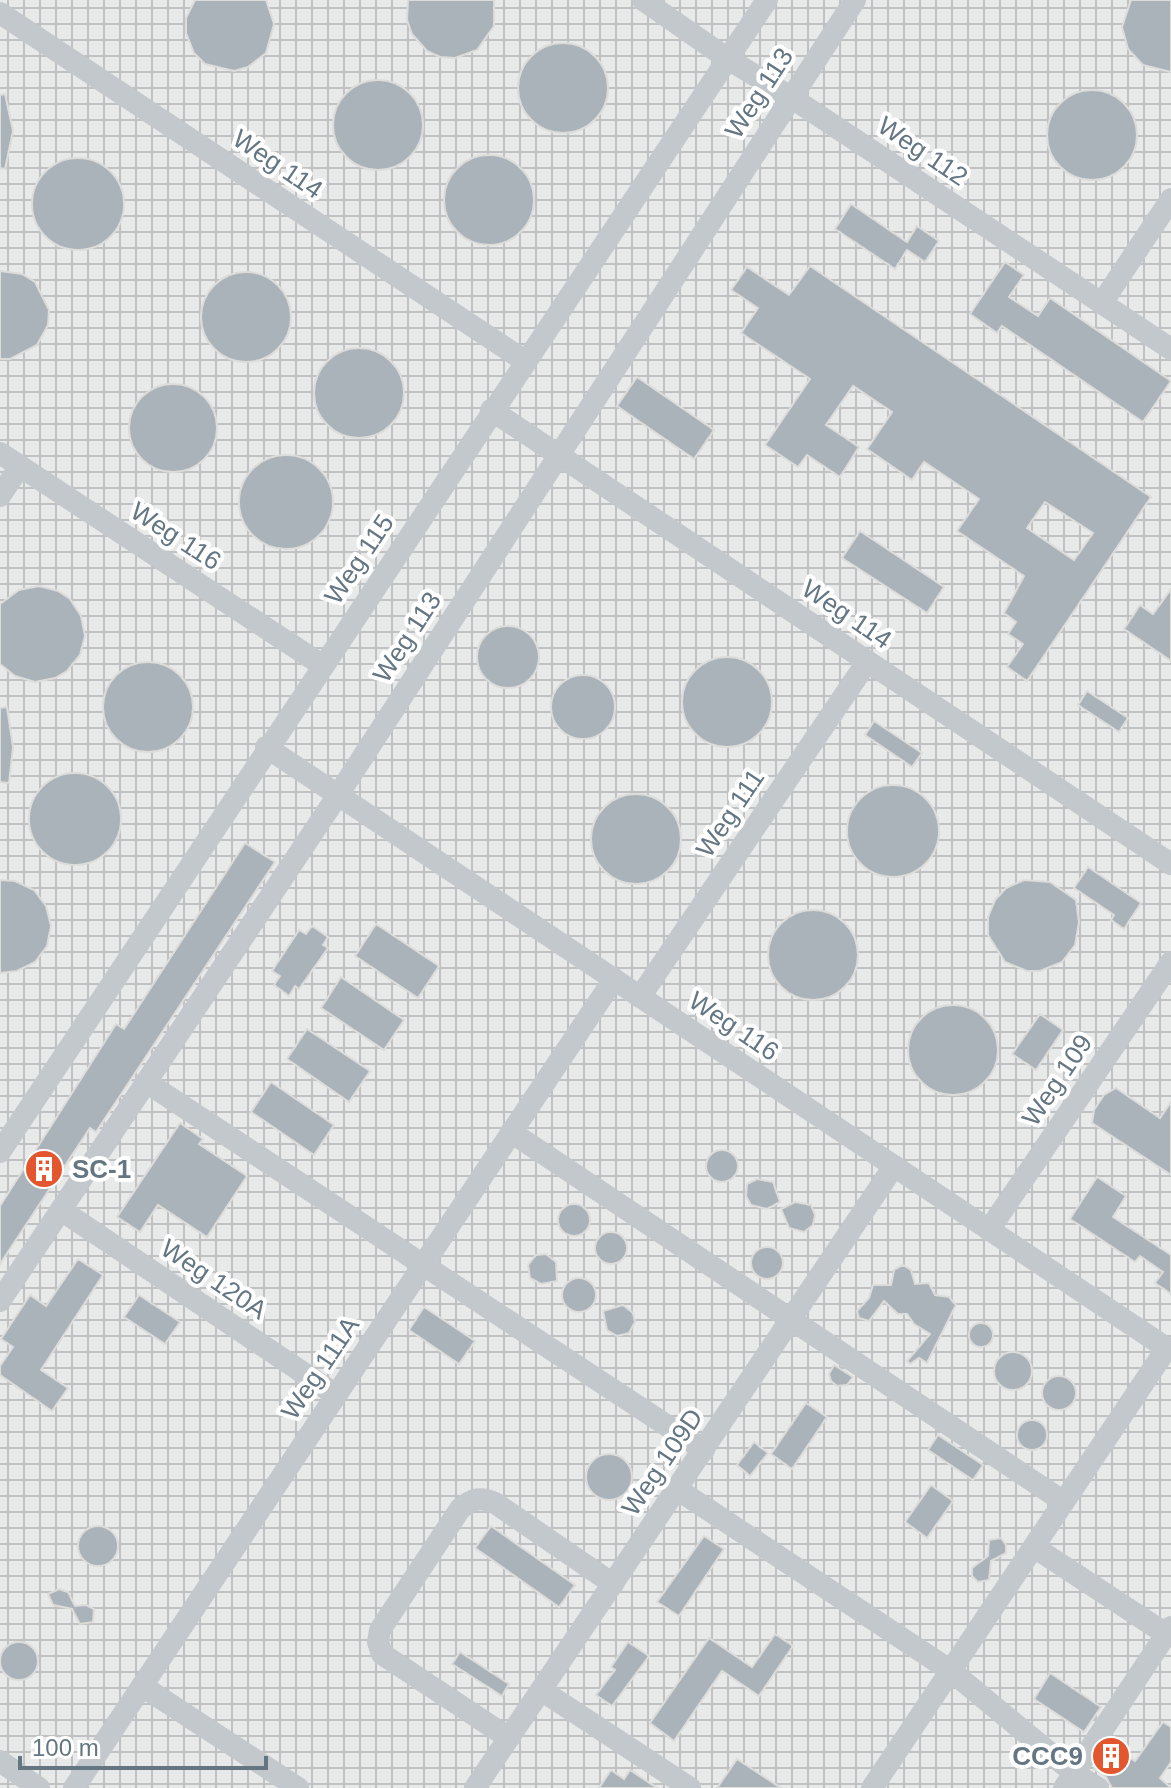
<svg xmlns="http://www.w3.org/2000/svg" width="1171" height="1788" viewBox="0 0 1171 1788" font-family="Helvetica,sans-serif">
  <style>
    .industrial { fill: url(#industrial-grid) }
    .building { fill: #aab3b9; stroke: #dcdcda; stroke-width: 2; fill-rule: evenodd }
    .lines { fill: none; stroke-linecap: round; stroke-linejoin: round }
    .minor { stroke: #c3c8cc; stroke-width: 22 }
    .labels { text-anchor: middle; dominant-baseline: central; stroke-width: 8; stroke-linejoin: round; paint-order: stroke }
    .street-label { font-size: 26px; fill: #657683; stroke: #fff }
    .poi-label { font-size: 26px; font-weight: bold; fill: #657683; stroke: #fff; text-anchor: start }
  </style>
  <defs>
    <pattern id="industrial-grid" width="8" height="8" patternUnits="userSpaceOnUse" patternTransform="scale(2)"><rect width="8" height="8" fill="#e8e9e9"/><path d="M0 4h8M4 0v8" fill="none" stroke="#c0c1c2"/></pattern>
  </defs>
  <rect width="100%" height="100%" fill="#fafaf8"/>
  <rect class="industrial" x="0" y="0" width="1171" height="1788"/>
  <g class="building">
    <polygon points="195,0 266,0 274,24 266,53 248,67 234,71 205,64 194,53 186,33 186,18"/>
    <polygon points="408,0 494,0 494,26 477,50 455,58 440,57 427,51 412,34 407,20"/>
    <polygon points="1131,0 1171,0 1171,72 1143,65 1128,49 1122,27"/>
    <circle cx="563" cy="88" r="45"/>
    <circle cx="378" cy="125" r="45"/>
    <circle cx="1092" cy="135" r="45"/>
    <polygon points="5,94 13,131 5,169 0,168 0,95"/>
    <circle cx="489" cy="200" r="45"/>
    <circle cx="78" cy="204" r="46"/>
    <polygon points="851,204 907,242 917,226 939,241 925,262 907,250 895,269 835,229"/>
    <polygon points="1005,262 1024,275 1009,297 1038,316 1050,298 1171,381 1143,422 1002,326 997,333 970,314"/>
    <path d="M810,266L1151,497L1027,681L1007,667L1023,644L1008,634L1016,622L1004,613L1024,576L957,531L979,499L924,462L912,480L867,449L892,412L853,386L826,425L859,447L840,477L807,455L798,467L765,445L810,379L741,333L758,308L731,290L747,267L789,295ZM1045,502L1093,533L1074,560L1027,528Z"/>
    <polygon points="0,271 22,274 35,282 49,310 48,325 37,345 10,359 0,359"/>
    <circle cx="246" cy="317" r="45"/>
    <circle cx="359" cy="393" r="45"/>
    <polygon points="637,377 714,430 694,459 617,406"/>
    <circle cx="173" cy="428" r="44"/>
    <circle cx="286" cy="502" r="47"/>
    <polygon points="860,531 944,587 927,613 842,558"/>
    <polygon points="39,586 58,591 70,599 81,616 85,636 80,655 67,671 55,678 35,682 15,676 0,664 0,604 19,590"/>
    <polygon points="1171,589 1171,661 1124,629 1140,605 1153,614"/>
    <circle cx="508" cy="657" r="31"/>
    <circle cx="727" cy="702" r="45"/>
    <circle cx="148" cy="707" r="45"/>
    <circle cx="583" cy="707" r="32"/>
    <polygon points="1087,691 1128,718 1119,732 1078,705"/>
    <polygon points="7,707 13,747 9,783 0,782 0,708"/>
    <polygon points="874,721 922,753 912,767 865,735"/>
    <circle cx="75" cy="819" r="46"/>
    <circle cx="893" cy="831" r="46"/>
    <circle cx="636" cy="839" r="45"/>
    <polygon points="245,843 275,862 96,1132 90,1128 0,1264 0,1206 116,1024 124,1029"/>
    <polygon points="1088,867 1141,903 1124,929 1111,920 1114,915 1074,888"/>
    <polygon points="0,880 15,881 34,890 46,906 51,926 47,946 35,962 17,971 0,973"/>
    <polygon points="1024,880 1050,882 1076,900 1079,922 1075,945 1062,962 1040,971 1027,971 1005,962 988,935 988,917 995,900 1006,888"/>
    <circle cx="813" cy="955" r="45"/>
    <polygon points="376,924 439,966 418,998 355,956"/>
    <polygon points="312,926 328,937 323,945 328,948 299,989 295,986 289,996 274,985 280,976 272,971 299,930 306,934"/>
    <polygon points="341,977 404,1020 384,1050 321,1008"/>
    <circle cx="953" cy="1050" r="45"/>
    <polygon points="1040,1014 1063,1030 1036,1070 1012,1054"/>
    <polygon points="307,1029 370,1071 349,1102 287,1059"/>
    <polygon points="271,1082 334,1125 314,1155 251,1112"/>
    <polygon points="1116,1088 1160,1118 1171,1102 1171,1175 1092,1123 1094,1110 1104,1095"/>
    <polygon points="180,1123 203,1139 199,1144 247,1176 207,1237 158,1205 140,1232 117,1217"/>
    <circle cx="722" cy="1166" r="16"/>
    <polygon points="1097,1177 1126,1196 1113,1217 1171,1255 1171,1294 1155,1283 1163,1272 1140,1256 1135,1262 1070,1219"/>
    <polygon points="757,1179 773,1182 780,1202 767,1209 751,1205 746,1196 747,1184"/>
    <polygon points="795,1202 811,1205 815,1215 813,1225 804,1232 789,1228 781,1209"/>
    <circle cx="574" cy="1220" r="16"/>
    <circle cx="611" cy="1248" r="16"/>
    <circle cx="767" cy="1263" r="16"/>
    <polygon points="546,1254 556,1262 557,1281 541,1284 530,1278 528,1265 536,1255"/>
    <polygon points="78,1259 103,1275 41,1370 68,1388 52,1411 0,1375 0,1366 13,1347 1,1339 30,1295 46,1306"/>
    <polygon points="903,1265 911,1270 915,1284 929,1283 935,1295 949,1297 956,1305 927,1363 919,1358 910,1364 907,1361 930,1334 914,1324 907,1314 898,1314 884,1301 869,1321 859,1318 857,1311 869,1298 873,1285 891,1285 894,1270"/>
    <circle cx="579" cy="1295" r="17"/>
    <polygon points="139,1295 180,1322 165,1344 124,1317"/>
    <polygon points="623,1305 633,1313 635,1322 629,1333 617,1336 607,1330 603,1311"/>
    <polygon points="424,1307 475,1341 459,1364 409,1330"/>
    <circle cx="981" cy="1335" r="12"/>
    <circle cx="1013" cy="1371" r="19"/>
    <polygon points="834,1365 853,1377 847,1385 837,1386 831,1381 829,1374"/>
    <circle cx="1059" cy="1393" r="17"/>
    <polygon points="806,1403 827,1417 792,1469 771,1454"/>
    <circle cx="1032" cy="1435" r="15"/>
    <polygon points="938,1435 983,1465 973,1480 928,1450"/>
    <polygon points="754,1442 768,1453 750,1476 737,1465"/>
    <circle cx="609" cy="1477" r="23"/>
    <polygon points="931,1485 953,1501 927,1538 905,1522"/>
    <polygon points="491,1526 575,1585 559,1607 475,1548"/>
    <circle cx="98" cy="1546" r="20"/>
    <polygon points="704,1536 724,1549 679,1616 657,1602"/>
    <polygon points="1001,1538 1006,1545 1006,1553 991,1561 989,1580 978,1582 972,1576 972,1568 988,1556 989,1540"/>
    <polygon points="59,1589 68,1592 75,1606 86,1605 94,1609 93,1622 80,1624 72,1609 53,1605 48,1594"/>
    <polygon points="775,1634 793,1646 759,1696 722,1671 674,1741 650,1723 709,1638 752,1667"/>
    <circle cx="19" cy="1661" r="19"/>
    <polygon points="628,1642 649,1656 612,1706 596,1695 615,1670 611,1667"/>
    <polygon points="460,1652 509,1684 502,1696 452,1664"/>
    <polygon points="1050,1673 1101,1707 1084,1732 1034,1699"/>
    <polygon points="1163,1722 1171,1727 1171,1762 1160,1778 1171,1788 1112,1788 1106,1777 1094,1769 1110,1744 1135,1761"/>
    <polygon points="737,1759 781,1788 717,1788"/>
    <polygon points="611,1770 624,1779 630,1770 657,1788 599,1788"/>
  </g>
  <g class="lines">
    <g class="minor">
      <polyline points="643,0 728,59 789,96 1171,349"/>
      <polyline points="0,13 525,361"/>
      <polyline points="1102,303 1171,199"/>
      <polyline points="491,410 1171,864"/>
      <polyline points="0,453 322,665"/>
      <polyline points="0,496 20,466"/>
      <polyline points="266,747 1171,1351"/>
      <polyline points="640,997 867,662"/>
      <polyline points="146,1082 704,1450"/>
      <polyline points="511,1132 1064,1502"/>
      <polyline points="0,1152 767,0"/>
      <polyline points="61,1210 336,1395"/>
      <polyline points="989,1230 1171,962"/>
      <polyline points="0,1301 338,795 855,0"/>
      <polyline points="677,1489 951,1671 1074,1773 1098,1788"/>
      <polyline points="1034,1547 1166,1634"/>
      <polyline points="142,1686 298,1788"/>
      <polyline points="541,1690 690,1788"/>
      <path d="M509,1738L382,1654L378,1642L380,1630L460,1509C472,1499 480,1496 495,1503L613,1584"/>
      <polyline points="0,1761 39,1788"/>
      <polyline points="74,1788 614,979"/>
      <polyline points="475,1788 894,1166"/>
      <polyline points="872,1788 1167,1348"/>
      <polyline points="1064,1788 1171,1627"/>
    </g>
  </g>
  <defs>
    <symbol id="building-disc" viewBox="-11 -11 22 22"><circle r="9.5" fill="#e4572e" stroke="#fff"/><path d="M-4-6H4V6H1V3H-1V6H-4ZM-2.5-4.3h1.7v1.8h-1.7ZM.8-4.3h1.7v1.8H.8ZM-2.5-1h1.7V.8h-1.7ZM.8-1h1.7V.8H.8Z" fill="#fff"/></symbol>
  </defs>
  <g fill-rule="evenodd">
    <use href="#building-disc" x="22" y="1147" width="44" height="44"/>
    <use href="#building-disc" x="1089" y="1734" width="44" height="44"/>
  </g>
  <g class="labels">
    <g class="street-label">
      <text transform="translate(759 93) rotate(-57)">Weg 113</text>
      <text transform="translate(923 151) rotate(34)">Weg 112</text>
      <text transform="translate(278 164) rotate(34)">Weg 114</text>
      <text transform="translate(176 536) rotate(33)">Weg 116</text>
      <text transform="translate(359 559) rotate(-56)">Weg 115</text>
      <text transform="translate(847 614) rotate(34)">Weg 114</text>
      <text transform="translate(407 637) rotate(-57)">Weg 113</text>
      <text transform="translate(730 813) rotate(-56)">Weg 111</text>
      <text transform="translate(734 1026) rotate(34)">Weg 116</text>
      <text transform="translate(1057 1080) rotate(-56)">Weg 109</text>
      <text transform="translate(214 1279) rotate(34)">Weg 120A</text>
      <text transform="translate(320 1368) rotate(-56)">Weg 111A</text>
      <text transform="translate(662 1462) rotate(-56)">Weg 109D</text>
    </g>
    <g class="poi-label">
      <text x="72" y="1169">SC-1</text>
      <text x="1083" y="1756" text-anchor="end">CCC9</text>
    </g>
  </g>
  <path d="M20 1756v12h246v-12" fill="none" stroke="#657683" stroke-width="4"/>
  <text x="32" y="1756" font-size="24" fill="#657683" stroke="#ffffff" stroke-width="6" paint-order="stroke">100 m</text>
</svg>
